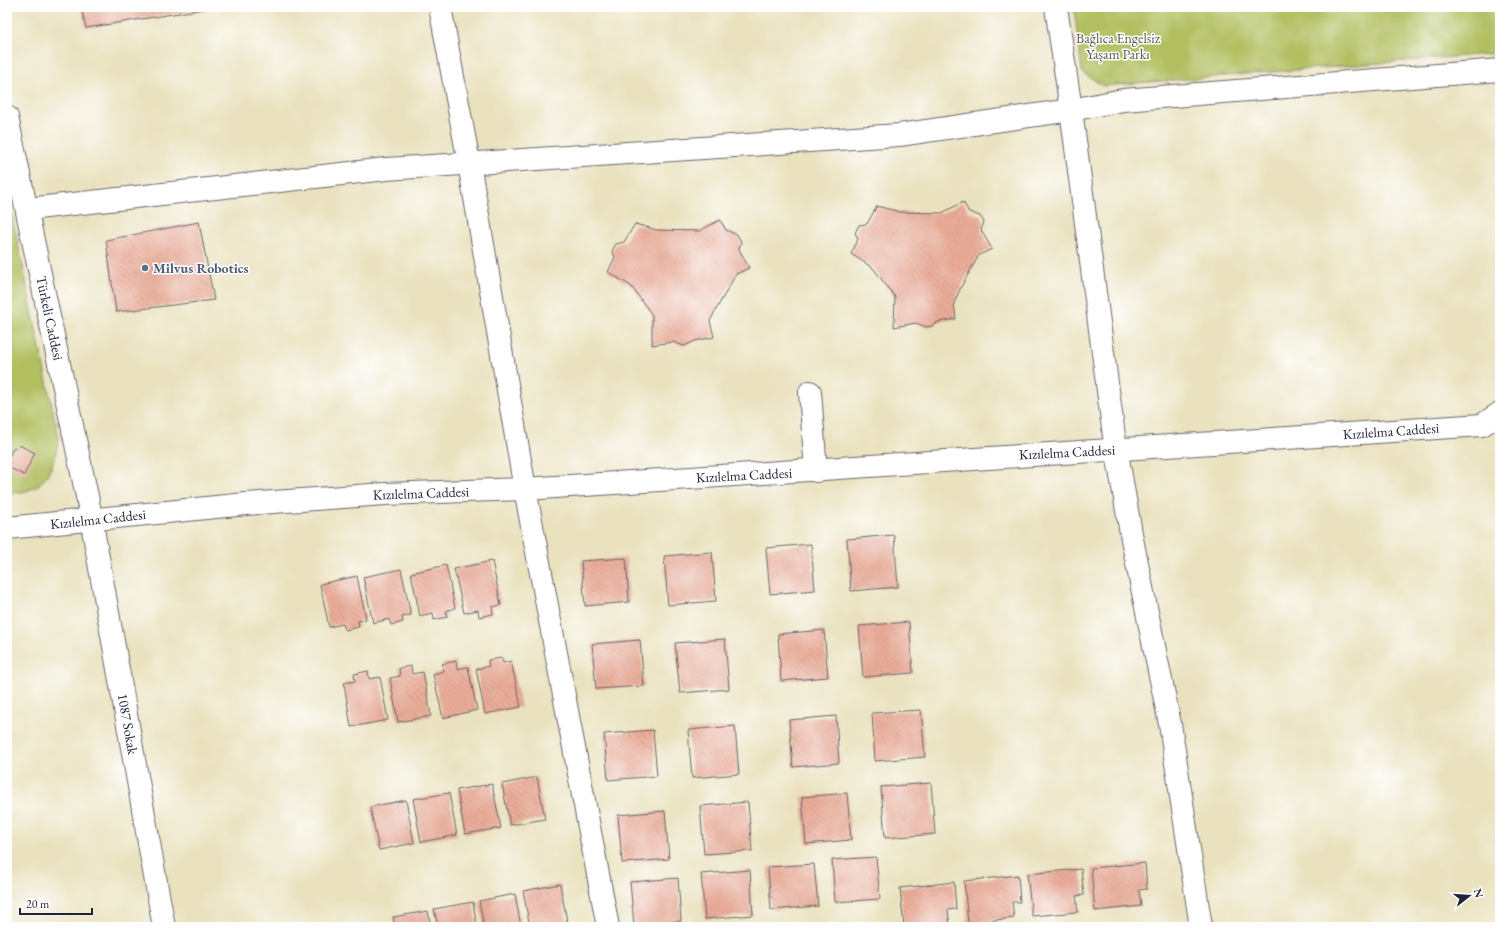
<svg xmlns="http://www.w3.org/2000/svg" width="1507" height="934" viewBox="0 0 1507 934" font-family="'EB Garamond',serif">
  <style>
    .green { fill: #b1bf61; stroke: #6a704e }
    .building { fill: url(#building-back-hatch) }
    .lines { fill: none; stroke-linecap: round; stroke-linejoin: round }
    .minor-casing { stroke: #686569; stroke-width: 24 }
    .minor { stroke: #fff; stroke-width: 22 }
    .service-dot { fill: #5c6f8a; stroke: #fff; stroke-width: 1.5 }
    .labels { text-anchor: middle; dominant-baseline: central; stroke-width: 3; stroke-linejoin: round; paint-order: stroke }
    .park-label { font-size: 14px; fill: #545948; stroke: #fff }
    .service-label { font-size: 14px; font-weight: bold; fill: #4e5e75; stroke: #fff; text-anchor: start }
    .street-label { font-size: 14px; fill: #22223b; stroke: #fff }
  </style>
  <defs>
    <pattern id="building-back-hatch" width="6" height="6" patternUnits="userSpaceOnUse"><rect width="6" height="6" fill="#eaac98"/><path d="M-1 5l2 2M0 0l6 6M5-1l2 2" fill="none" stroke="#c89484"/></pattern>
  </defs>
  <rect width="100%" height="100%" fill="#fff"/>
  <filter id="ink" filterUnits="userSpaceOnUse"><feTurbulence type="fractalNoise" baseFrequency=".025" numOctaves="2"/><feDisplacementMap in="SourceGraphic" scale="8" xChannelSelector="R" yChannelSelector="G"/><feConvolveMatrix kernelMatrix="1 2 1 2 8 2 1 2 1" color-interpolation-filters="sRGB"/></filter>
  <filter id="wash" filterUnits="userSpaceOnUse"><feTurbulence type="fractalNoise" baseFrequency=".012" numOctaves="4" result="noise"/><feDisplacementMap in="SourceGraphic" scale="16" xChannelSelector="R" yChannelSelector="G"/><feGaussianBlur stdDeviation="0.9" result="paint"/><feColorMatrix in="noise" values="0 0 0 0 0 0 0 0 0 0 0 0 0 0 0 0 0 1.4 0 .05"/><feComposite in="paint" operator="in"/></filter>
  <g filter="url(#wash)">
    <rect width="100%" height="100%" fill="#eae2bf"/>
    <g class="green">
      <polygon points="1074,7 1500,7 1500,53 1103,86 1082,72"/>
      <path d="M7,191L59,439C55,458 50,483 29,490C22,493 14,493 7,493Z"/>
    </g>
    <g id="blocks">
      <g class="building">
        <polygon points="81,7 210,7 210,8 86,28"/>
        <polygon points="963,202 969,212 980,216 984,222 981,230 992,249 979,255 961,287 954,303 956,319 938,322 932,326 926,327 916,323 894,327 895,297 873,268 851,254 858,239 855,233 859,225 867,224 877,206 900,212 942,213"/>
        <polygon points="720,220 726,230 737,235 741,241 739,249 749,268 736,274 718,306 710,321 714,337 695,341 684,346 673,342 652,345 652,315 631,286 608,272 615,257 612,251 616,244 624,242 635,224 657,230 699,231"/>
        <polygon points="199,222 214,300 116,312 106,240"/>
        <polygon points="19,445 35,453 24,475 8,467 10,463 7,460 14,447 17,449"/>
        <polygon points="894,535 898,587 851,591 847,539"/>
        <polygon points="811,544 815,590 770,594 766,548"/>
        <polygon points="712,552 716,601 668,605 664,556"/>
        <polygon points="626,558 629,602 585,606 581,561"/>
        <polygon points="492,561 501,605 492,607 493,614 479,617 478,610 464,613 454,569"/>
        <polygon points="446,565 455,608 446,611 447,617 434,620 433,613 420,616 411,573"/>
        <polygon points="401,569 411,615 402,617 403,622 391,625 389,619 373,623 363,577"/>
        <polygon points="357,576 366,619 358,621 359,627 345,630 343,624 329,627 320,584"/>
        <polygon points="909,622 913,673 863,677 859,626"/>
        <polygon points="824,630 828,677 781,681 778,634"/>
        <polygon points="725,639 729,689 680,693 675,643"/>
        <polygon points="640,640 644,686 596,689 592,644"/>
        <polygon points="502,658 503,663 511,661 521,707 485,714 476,669 489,666 488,660"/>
        <polygon points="456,661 457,669 468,667 477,710 443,718 433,674 444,671 442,664"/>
        <polygon points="411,666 412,674 423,672 431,716 398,722 390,678 400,676 399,668"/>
        <polygon points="368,671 369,679 380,677 388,720 351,727 344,683 355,681 354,674"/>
        <polygon points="921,710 925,757 875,761 872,713"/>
        <polygon points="836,716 839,763 793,767 789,720"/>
        <polygon points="735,726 739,774 692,778 688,730"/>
        <polygon points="653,730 657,776 608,780 604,734"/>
        <polygon points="537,777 545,819 510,825 502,784"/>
        <polygon points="931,783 935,834 885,838 881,787"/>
        <polygon points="492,784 501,828 465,834 457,790"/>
        <polygon points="449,793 457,835 421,842 413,799"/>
        <polygon points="847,793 851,840 806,844 802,797"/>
        <polygon points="406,800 414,843 379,850 370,807"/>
        <polygon points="748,802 752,851 704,854 700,806"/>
        <polygon points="665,811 669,859 622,863 618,815"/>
        <polygon points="876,857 880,899 835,902 832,860"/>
        <polygon points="1145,863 1147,889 1139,890 1141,906 1095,911 1091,868"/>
        <polygon points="814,864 818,906 771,910 768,867"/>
        <polygon points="1081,869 1084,895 1076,896 1078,912 1032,916 1027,874"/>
        <polygon points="750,870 753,915 705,919 701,874"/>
        <polygon points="1018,875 1020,902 1012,902 1014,918 968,923 964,881"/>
        <polygon points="678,878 681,921 634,925 630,882"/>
        <polygon points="954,882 956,909 948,910 950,926 904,927 900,888"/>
        <polygon points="560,884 568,927 530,927 523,891"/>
        <polygon points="515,894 521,927 484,927 479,901"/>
        <polygon points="473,902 477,927 438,927 434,909"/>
        <polygon points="428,911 431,927 395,927 393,917"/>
      </g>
    </g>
  </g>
  <g filter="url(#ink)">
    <use href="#blocks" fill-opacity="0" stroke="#686569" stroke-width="1"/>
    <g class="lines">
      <defs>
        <g id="minor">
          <polyline points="440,7 469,163 525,489 608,927"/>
          <polyline points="1056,7 1071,110 1114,436 1132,539 1170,724 1201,927"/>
          <polyline points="7,117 88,501 164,927"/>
          <polyline points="28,209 386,169 899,135 1071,110 1123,100 1500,70"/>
          <polyline points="810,392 816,471"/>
          <polyline points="7,528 246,504 385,494 525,489 1482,425 1500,413"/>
        </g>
      </defs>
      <use href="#minor" class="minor-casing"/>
      <use href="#minor" class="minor"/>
    </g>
  </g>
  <circle class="service-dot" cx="145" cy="268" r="4"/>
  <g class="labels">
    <g class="park-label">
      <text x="1118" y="38">Bağlıca Engelsiz<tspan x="1118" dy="16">Yaşam Parkı</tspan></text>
    </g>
    <g class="service-label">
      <text x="153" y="268">Milvus Robotics</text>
    </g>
    <g class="street-label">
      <text transform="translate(50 318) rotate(78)">Türkeli Caddesi</text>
      <text transform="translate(1391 431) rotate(-4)">Kızılelma Caddesi</text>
      <text transform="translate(1067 452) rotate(-3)">Kızılelma Caddesi</text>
      <text transform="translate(744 475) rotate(-3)">Kızılelma Caddesi</text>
      <text transform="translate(421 493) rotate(-2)">Kızılelma Caddesi</text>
      <text transform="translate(98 519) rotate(-6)">Kızılelma Caddesi</text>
      <text transform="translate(128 724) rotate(80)">1087 Sokak</text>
    </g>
  </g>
  <rect width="1507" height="934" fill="none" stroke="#fff" stroke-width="24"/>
  <g transform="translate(1469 896) rotate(73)" stroke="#ffffff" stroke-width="3" paint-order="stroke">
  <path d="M0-3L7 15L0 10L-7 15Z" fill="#22223b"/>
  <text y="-6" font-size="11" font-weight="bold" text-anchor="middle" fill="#22223b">N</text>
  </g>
  <path d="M20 908v6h72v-6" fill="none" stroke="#22223b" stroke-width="2"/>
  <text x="26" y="908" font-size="12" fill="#22223b" stroke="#ffffff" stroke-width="3" paint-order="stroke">20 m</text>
</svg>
